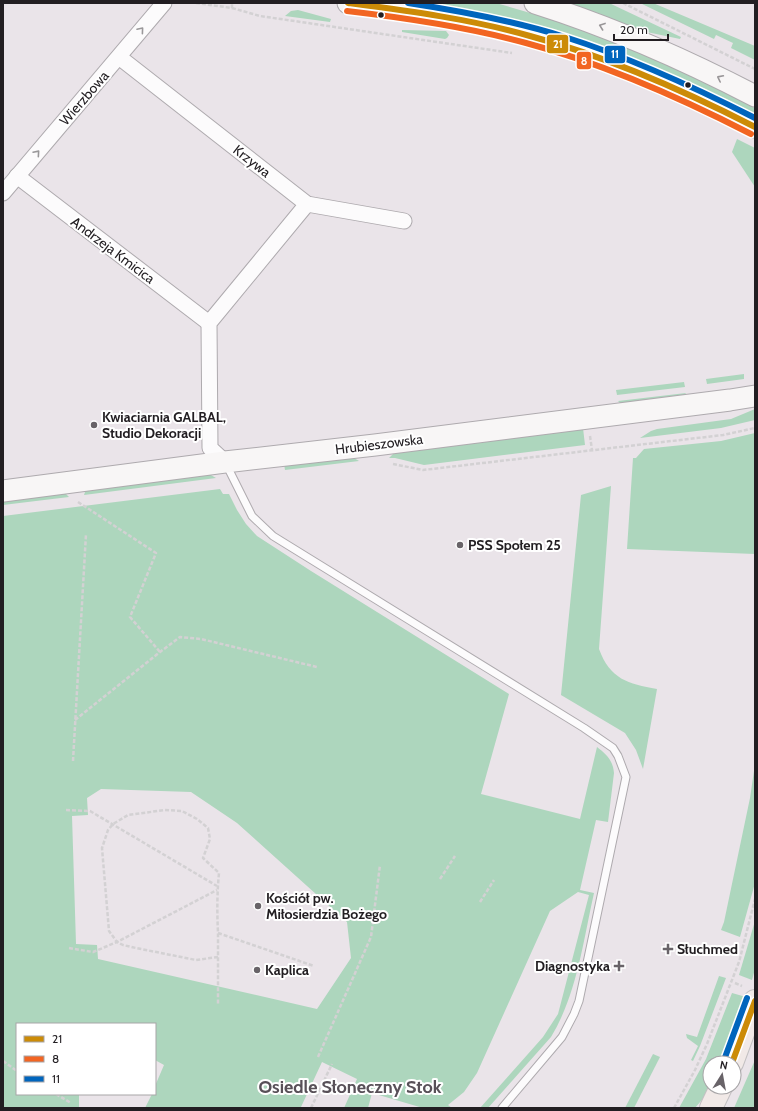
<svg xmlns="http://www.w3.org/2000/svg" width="758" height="1111" viewBox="0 0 758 1111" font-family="Cabin,sans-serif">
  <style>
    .green { fill: #add6bd; fill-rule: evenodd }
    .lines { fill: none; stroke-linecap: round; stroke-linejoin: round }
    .lane-casing { stroke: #aeaaae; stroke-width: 9 }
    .street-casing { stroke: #aeaaae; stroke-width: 17 }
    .secondary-casing { stroke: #aeaaae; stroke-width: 23 }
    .highway-casing { stroke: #c3c0c2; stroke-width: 24 }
    .path { stroke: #d3d1d3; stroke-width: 2.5; stroke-dasharray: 4 2; stroke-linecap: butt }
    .lane { stroke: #fcfbfc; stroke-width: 7 }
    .street { stroke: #fcfbfc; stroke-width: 15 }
    .secondary { stroke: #f8f6f6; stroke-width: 21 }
    .highway { stroke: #f1e9e7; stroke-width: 22 }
    .bus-1-casing { stroke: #fff; stroke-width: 9 }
    .bus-2-casing { stroke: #fff; stroke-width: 9 }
    .bus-3-casing { stroke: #fff; stroke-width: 9 }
    .bus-1 { stroke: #cc8b07; stroke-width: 6 }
    .bus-2 { stroke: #f26522; stroke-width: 6 }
    .bus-3 { stroke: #0065bd; stroke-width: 6 }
    .oneway { stroke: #989597 }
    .oneway2 { stroke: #9a989a }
    .bus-dot { fill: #221e22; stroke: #fff; stroke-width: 1.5 }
    .poi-dot { fill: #686368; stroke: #fff; stroke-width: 1.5 }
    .labels { text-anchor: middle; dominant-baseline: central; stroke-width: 4; stroke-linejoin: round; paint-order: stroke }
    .street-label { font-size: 14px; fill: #221e22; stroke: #fff }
    .poi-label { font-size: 14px; font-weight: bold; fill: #221e22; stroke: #fff; text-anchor: start }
    .district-label { font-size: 18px; font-weight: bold; fill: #585058; stroke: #fff }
    .line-badge { stroke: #fff; stroke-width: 1.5 }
    .badge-label { font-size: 11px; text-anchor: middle; font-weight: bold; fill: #fff }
  </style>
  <rect width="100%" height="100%" fill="#eae4e9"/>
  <g class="green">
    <path d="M418,3H496L561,22L616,43L666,63L755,108V117C691,84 627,52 558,32C512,19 465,11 418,3Z"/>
    <polygon points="562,3 609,3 681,37 680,39 642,31"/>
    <polygon points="640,3 653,3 755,46 755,60 731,48 733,43 716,35 714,39"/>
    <polygon points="298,10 331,19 330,22 285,16 291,11"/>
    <polygon points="402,30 446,31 449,35 447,38 445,39 402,32"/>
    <polygon points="737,139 755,148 755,187 732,152"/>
    <polygon points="744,374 744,379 707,384 706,379"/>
    <polygon points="684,382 685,387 617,395 616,390"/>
    <polygon points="686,393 683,397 621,404 618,401"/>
    <polygon points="755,409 755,420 721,428 640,438 651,431 657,429 731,419"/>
    <polygon points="583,428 585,445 424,465 395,458 389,458 395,452"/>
    <polygon points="755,433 755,554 627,549 633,458 636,458 644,449 721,441"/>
    <polygon points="346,457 354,458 359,461 285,470 284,464"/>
    <polygon points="209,474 216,478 84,495 86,489"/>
    <path d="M611,486L599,649C610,679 628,684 657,689L643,769L636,750L625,733L561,695L581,495Z"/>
    <path d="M220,489L223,494H229L237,510L246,524L257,536L311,571L509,694L481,794L580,819L597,747C606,754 613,760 614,773L608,822L596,820L580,890L594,893C583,942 577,994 551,1037L488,1108H480L543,1037L558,1014L589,895L578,892L550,911L477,1073L464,1092L448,1105L452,1108H423L372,1093L368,1108H344L357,1079L322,1062L301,1107L303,1108H145L152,1094H155V1086L164,1065L155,1060V1024H17V1094H79V1107L82,1108H3V516ZM101,789L191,792L237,823L347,922L351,958L317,1009L98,959L97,945L76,944L72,816L88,815L87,798Z"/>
    <polygon points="64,492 69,497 3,505 3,498"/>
    <polygon points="755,764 755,883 740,937 721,930 724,922 750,798"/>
    <polygon points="755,921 755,969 752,980 739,975"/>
    <polygon points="719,976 726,978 700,1046 693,1061 691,1060 698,1046 687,1038 686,1034 697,1037"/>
    <path d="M732,993L746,997L722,1063H710C710,1088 712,1089 695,1108H679L706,1059Z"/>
    <polygon points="653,1054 660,1057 634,1108 625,1108"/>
    <polygon points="755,1060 755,1108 734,1108"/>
  </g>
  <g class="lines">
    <defs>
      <polyline id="lane" points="226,464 252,516 273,536 584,728 613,748 618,756 626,777 579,1001 574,1014 562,1037 502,1108"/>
      <g id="street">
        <polyline points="119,57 307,204 404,221"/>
        <polyline points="17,176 209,323"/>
        <polyline points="3,193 164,3"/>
        <polyline points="225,462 210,448 209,323 307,204"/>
      </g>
      <g id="secondary">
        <path d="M348,3C397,9 446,16 495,27C586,47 673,84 755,127"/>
        <path d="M535,3C611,27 684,59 755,96"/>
        <polyline points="3,491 225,462 375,445 730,400 755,396"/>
      </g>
      <g id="highway">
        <polyline points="732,1063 755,1001"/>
        <polyline points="711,1108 721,1087"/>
      </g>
    </defs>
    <use href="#lane" class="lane-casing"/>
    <use href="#street" class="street-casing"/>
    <use href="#secondary" class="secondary-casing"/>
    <use href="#highway" class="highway-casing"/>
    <g class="path">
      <polyline points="196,3 232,8 232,3"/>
      <polyline points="623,3 755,69"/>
      <polyline points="232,8 260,16 512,53"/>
      <polyline points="590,436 592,450"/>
      <polyline points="393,464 423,470 723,435 755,428"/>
      <polyline points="78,502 156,553 130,617 160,652"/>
      <polyline points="75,720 160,652 180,637 201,639 317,667"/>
      <polyline points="73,761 86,534"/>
      <polyline points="66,810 90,811 217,886"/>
      <polyline points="440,879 455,856"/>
      <polyline points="480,902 494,880"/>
      <polyline points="218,933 314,966"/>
      <polyline points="69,948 93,952 117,942 217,890"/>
      <path d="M218,957L196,960L136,948L123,945L117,942L109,931L102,848L108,830L113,824L128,815L165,810L182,811L197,819L208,828L210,839L203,858L219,873C217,893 217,913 218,933C218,956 218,980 218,1004"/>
      <polyline points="735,983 742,986"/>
      <polyline points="318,1057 371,937 380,865"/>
      <polyline points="3,1061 17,1071"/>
      <polyline points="56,1094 71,1103"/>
      <polyline points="311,1108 332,1064"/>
      <polyline points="674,1108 695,1070 707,1044 739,962 755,899"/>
    </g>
    <use href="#lane" class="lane"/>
    <use href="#street" class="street"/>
    <use href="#secondary" class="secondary"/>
    <use href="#highway" class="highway"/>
    <defs>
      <g id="bus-1">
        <path d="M348,3C409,11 471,19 530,36C609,57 683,90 755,127"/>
        <polyline points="732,1063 755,1001"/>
      </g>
      <path id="bus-2" d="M347,11C407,18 468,27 526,43C605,64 679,97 751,134"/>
      <g id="bus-3">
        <path d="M408,3C461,11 514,21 565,37C631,58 694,87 755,118"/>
        <polyline points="724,1060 747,998"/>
      </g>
    </defs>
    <use href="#bus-1" class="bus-1-casing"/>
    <use href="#bus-2" class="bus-2-casing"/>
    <use href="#bus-3" class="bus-3-casing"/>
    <use href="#bus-1" class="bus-1"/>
    <use href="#bus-2" class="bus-2"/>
    <use href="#bus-3" class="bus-3"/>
  </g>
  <defs><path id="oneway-chevron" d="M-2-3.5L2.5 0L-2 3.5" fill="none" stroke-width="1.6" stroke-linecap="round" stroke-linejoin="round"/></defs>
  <g class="oneway">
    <use href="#oneway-chevron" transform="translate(602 26) rotate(-160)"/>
    <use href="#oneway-chevron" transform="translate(720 78) rotate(-153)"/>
  </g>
  <g class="oneway2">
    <use href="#oneway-chevron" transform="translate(141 30) rotate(-50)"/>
    <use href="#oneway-chevron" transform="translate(37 153) rotate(-49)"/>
  </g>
  <g class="bus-dot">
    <circle cx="381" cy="15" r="3.5"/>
    <circle cx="688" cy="85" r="3.5"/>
  </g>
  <g class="poi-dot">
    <circle cx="94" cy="425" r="4"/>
    <circle cx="460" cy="545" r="4"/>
    <circle cx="258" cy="906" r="4"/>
    <path d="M666 943h4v4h4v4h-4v4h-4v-4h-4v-4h4z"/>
    <path d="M617 960h4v4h4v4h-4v4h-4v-4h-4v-4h4z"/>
    <circle cx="257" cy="970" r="4"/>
  </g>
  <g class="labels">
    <g class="street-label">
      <text transform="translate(84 98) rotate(-49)">Wierzbowa</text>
      <text transform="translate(252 161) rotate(38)">Krzywa</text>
      <text transform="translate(113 250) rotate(37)">Andrzeja Kmicica</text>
      <text transform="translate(379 444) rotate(-7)">Hrubieszowska</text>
    </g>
    <g class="poi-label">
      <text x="102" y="417">Kwiaciarnia GALBAL,<tspan x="102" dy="16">Studio Dekoracji</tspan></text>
      <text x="468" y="545">PSS Społem 25</text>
      <text x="266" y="898">Kościół pw.<tspan x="266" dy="16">Miłosierdzia Bożego</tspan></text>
      <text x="677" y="949">Słuchmed</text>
      <text x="610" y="966" text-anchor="end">Diagnostyka</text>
      <text x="265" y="970">Kaplica</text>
    </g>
    <g class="district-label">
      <text x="350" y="1087">Osiedle Słoneczny Stok</text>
    </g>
  </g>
  <g class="line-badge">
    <rect x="546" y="34" width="23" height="20" rx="4" fill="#cc8b07"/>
    <rect x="604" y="45" width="22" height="19" rx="4" fill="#0065bd"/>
    <rect x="576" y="51" width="16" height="19" rx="4" fill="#f26522"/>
  </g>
  <g class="badge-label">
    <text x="558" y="48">21</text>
    <text x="615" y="58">11</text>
    <text x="584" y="65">8</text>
  </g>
  <rect width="758" height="1111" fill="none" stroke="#221e22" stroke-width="8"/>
  <rect x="16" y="1023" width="140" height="72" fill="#ffffff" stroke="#a7a5a7"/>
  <rect x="24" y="1036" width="20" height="6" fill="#cc8b07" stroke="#a7a5a7"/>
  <text x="52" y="1043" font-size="12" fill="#221e22">21</text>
  <rect x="24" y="1056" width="20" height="6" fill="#f26522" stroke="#a7a5a7"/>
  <text x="52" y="1063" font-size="12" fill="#221e22">8</text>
  <rect x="24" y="1076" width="20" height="6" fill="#0065bd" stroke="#a7a5a7"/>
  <text x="52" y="1083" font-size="12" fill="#221e22">11</text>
  <g transform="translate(722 1075) rotate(11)"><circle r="19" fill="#ffffff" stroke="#a7a5a7"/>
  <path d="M0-3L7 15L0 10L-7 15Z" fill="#686368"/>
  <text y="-6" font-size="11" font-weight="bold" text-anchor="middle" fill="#221e22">N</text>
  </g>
  <path d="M614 34v6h54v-6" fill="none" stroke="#221e22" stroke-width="2"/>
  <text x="620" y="34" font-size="12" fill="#221e22" stroke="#ffffff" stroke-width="3" paint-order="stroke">20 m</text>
</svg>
